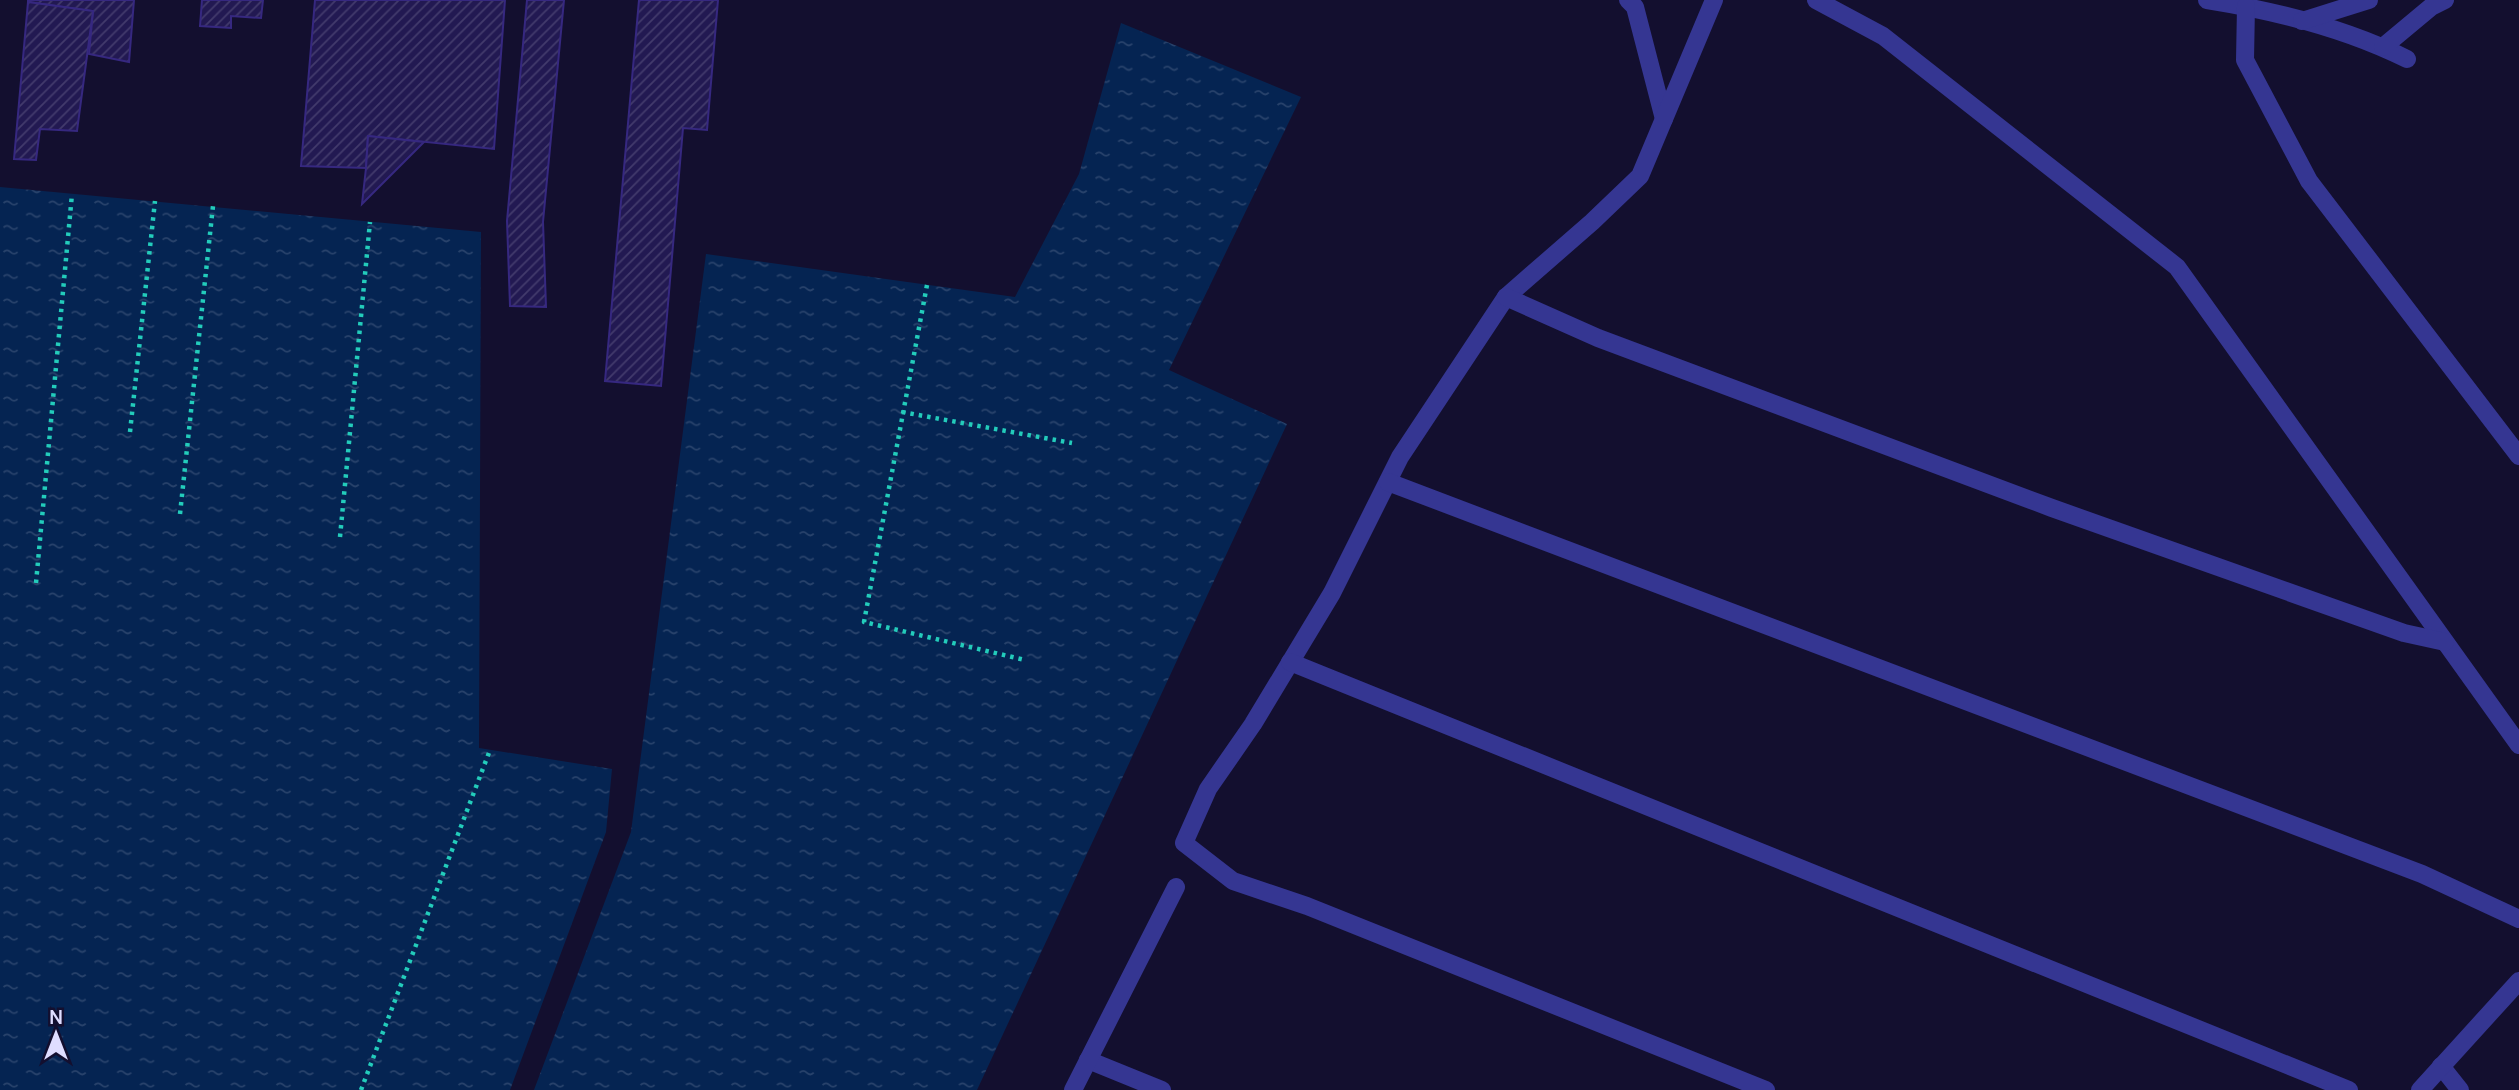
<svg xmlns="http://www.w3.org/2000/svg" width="2519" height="1090" viewBox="0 0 2519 1090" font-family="Manrope,sans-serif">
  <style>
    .water { fill: url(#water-ripples) }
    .building { fill: url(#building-hatch); stroke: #362880; stroke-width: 2 }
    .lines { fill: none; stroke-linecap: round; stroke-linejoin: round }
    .path { stroke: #23ccbb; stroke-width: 4.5; stroke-dasharray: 3.5 5; stroke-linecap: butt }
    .minor { stroke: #353692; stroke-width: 18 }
  </style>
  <defs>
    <pattern id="water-ripples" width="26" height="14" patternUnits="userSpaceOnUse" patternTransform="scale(1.75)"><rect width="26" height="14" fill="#052452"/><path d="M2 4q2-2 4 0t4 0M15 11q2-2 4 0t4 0" fill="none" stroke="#29436c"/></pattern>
    <pattern id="building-hatch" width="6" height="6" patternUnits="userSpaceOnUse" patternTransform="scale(1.75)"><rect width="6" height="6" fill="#221952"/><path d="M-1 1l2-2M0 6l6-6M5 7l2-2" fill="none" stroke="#423a6c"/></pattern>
  </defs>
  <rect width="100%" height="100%" fill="#130f2f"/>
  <g class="water">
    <polygon points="1121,23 1301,97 1169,370 1287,424 977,1090 534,1090 631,832 706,254 1015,297 1079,174"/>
    <polygon points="0,187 481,232 479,748 612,769 606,832 510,1090 0,1090"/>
  </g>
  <g class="building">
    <polygon points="28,0 134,0 129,62 89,54 93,11 28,2"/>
    <polygon points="202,0 263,0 261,18 231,16 231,28 200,26"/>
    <polygon points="315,0 505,0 494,149 368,136 366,168 301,166"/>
    <polygon points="527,0 564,0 543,222 546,307 510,306 507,221"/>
    <polygon points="639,0 718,0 707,130 683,128 661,386 605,381"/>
    <polygon points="28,2 93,11 77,131 40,129 36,160 14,159"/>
    <polygon points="368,136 424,142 362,204 366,168"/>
  </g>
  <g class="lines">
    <g class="path">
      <polyline points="927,285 864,622 1025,660"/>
      <polyline points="902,412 1072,443"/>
      <polyline points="130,432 155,201"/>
      <polyline points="180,514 213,206"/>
      <polyline points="340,537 370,222"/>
      <polyline points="36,583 72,194"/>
      <polyline points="361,1090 490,750"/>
    </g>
    <g class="minor">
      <polyline points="1628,0 1635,7 1664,119"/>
      <polyline points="1714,0 1640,176 1592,222 1506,297 1400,457 1332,593 1253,724 1208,789 1184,843 1233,881 1307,906 1766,1090"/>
      <polyline points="1816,0 1883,36 2177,267 2519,745"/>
      <path d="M2207,0C2276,11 2345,28 2407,59"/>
      <polyline points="2246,6 2245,60 2309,181 2519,456"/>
      <polyline points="2302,21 2369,0"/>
      <polyline points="2383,47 2431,7 2445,0"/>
      <polyline points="1506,297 1598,338 2052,508 2404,633 2445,642"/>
      <polyline points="1388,482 2422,874 2519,919"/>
      <polyline points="1290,662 2349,1090"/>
      <polyline points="1088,1060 1162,1090"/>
      <polyline points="2441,1066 2460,1090"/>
      <polyline points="1073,1090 1176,887"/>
      <polyline points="2420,1090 2519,981"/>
    </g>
  </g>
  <g transform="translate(56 1034)" stroke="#130f2f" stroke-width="5" paint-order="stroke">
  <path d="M0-5L12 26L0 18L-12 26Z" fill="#dfddff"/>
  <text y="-10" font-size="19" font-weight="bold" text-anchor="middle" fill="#dfddff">N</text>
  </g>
</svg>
